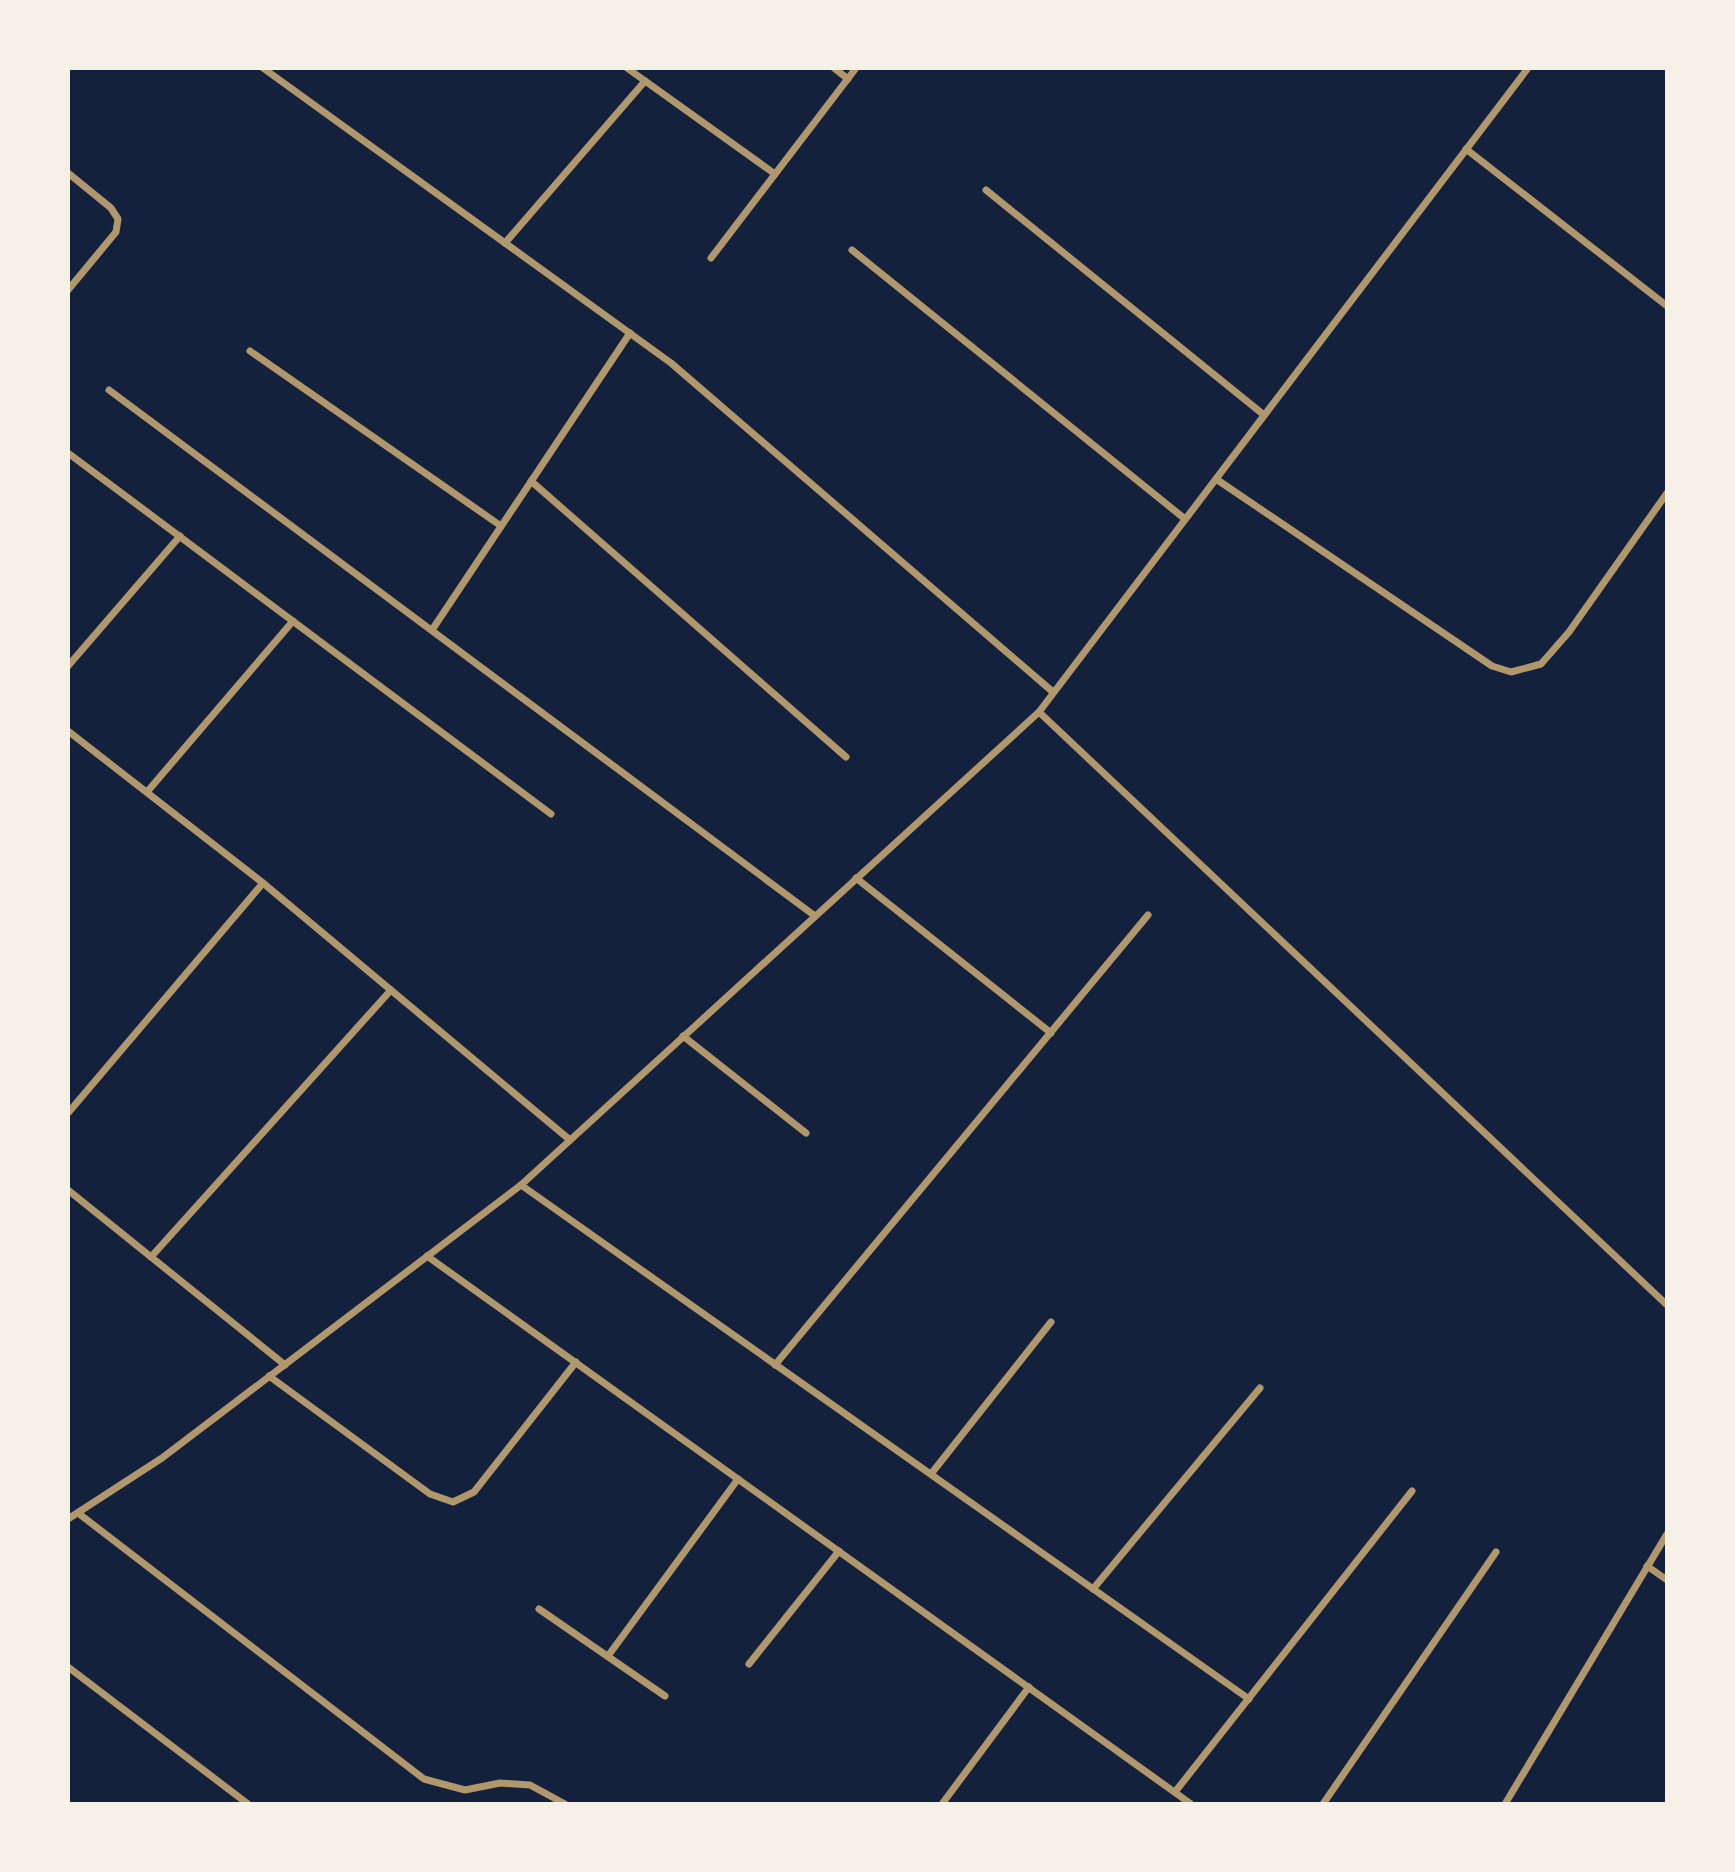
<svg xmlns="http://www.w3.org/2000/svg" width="1735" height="1872" viewBox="0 0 1735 1872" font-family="Arial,sans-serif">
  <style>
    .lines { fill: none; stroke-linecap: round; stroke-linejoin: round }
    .minor { stroke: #b1986c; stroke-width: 7 }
  </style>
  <rect width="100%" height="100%" fill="#14213d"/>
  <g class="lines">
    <g class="minor">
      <polyline points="263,68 671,363 1053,692"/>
      <polyline points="627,68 775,174"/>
      <polyline points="834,68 848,79"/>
      <polyline points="1466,149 1667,306"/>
      <polyline points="68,173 111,208 118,219 116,232 68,290"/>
      <polyline points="986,190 1264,415"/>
      <polyline points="505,243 645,81"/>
      <polyline points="852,250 1185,519"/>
      <polyline points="711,258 856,68"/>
      <polyline points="250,351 501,526"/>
      <polyline points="109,390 815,916"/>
      <polyline points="68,453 551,814"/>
      <polyline points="1216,479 1492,666 1511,672 1541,664 1569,632 1667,493"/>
      <polyline points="531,481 846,757"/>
      <polyline points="432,630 630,333"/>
      <polyline points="68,666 180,536"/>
      <polyline points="1039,712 1667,1305"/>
      <polyline points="68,731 263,883 570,1140"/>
      <polyline points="147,792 293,621"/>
      <polyline points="856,878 1051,1033"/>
      <polyline points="683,1036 806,1133"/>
      <polyline points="68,1113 263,883"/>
      <polyline points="521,1185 1249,1699"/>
      <polyline points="68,1190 285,1365"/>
      <polyline points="427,1256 1191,1804"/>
      <polyline points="151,1257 391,990"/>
      <polyline points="775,1365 1148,915"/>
      <polyline points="269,1376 430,1494 453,1502 474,1492 576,1362"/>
      <polyline points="931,1474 1051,1322"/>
      <polyline points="78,1513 424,1779 465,1790 500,1783 530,1785 565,1804"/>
      <polyline points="68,1519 162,1458 521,1185 1039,712 1528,68"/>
      <polyline points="1647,1566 1667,1580"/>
      <polyline points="1093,1589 1260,1388"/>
      <polyline points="539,1609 665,1696"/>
      <polyline points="608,1656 738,1479"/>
      <polyline points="749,1664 839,1551"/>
      <polyline points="68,1667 248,1804"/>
      <polyline points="1175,1792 1412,1491"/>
      <polyline points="942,1804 1029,1687"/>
      <polyline points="1323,1804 1496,1552"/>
      <polyline points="1505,1804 1667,1534"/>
    </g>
  </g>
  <rect width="1735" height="1872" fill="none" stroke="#f6f1e7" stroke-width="140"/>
</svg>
